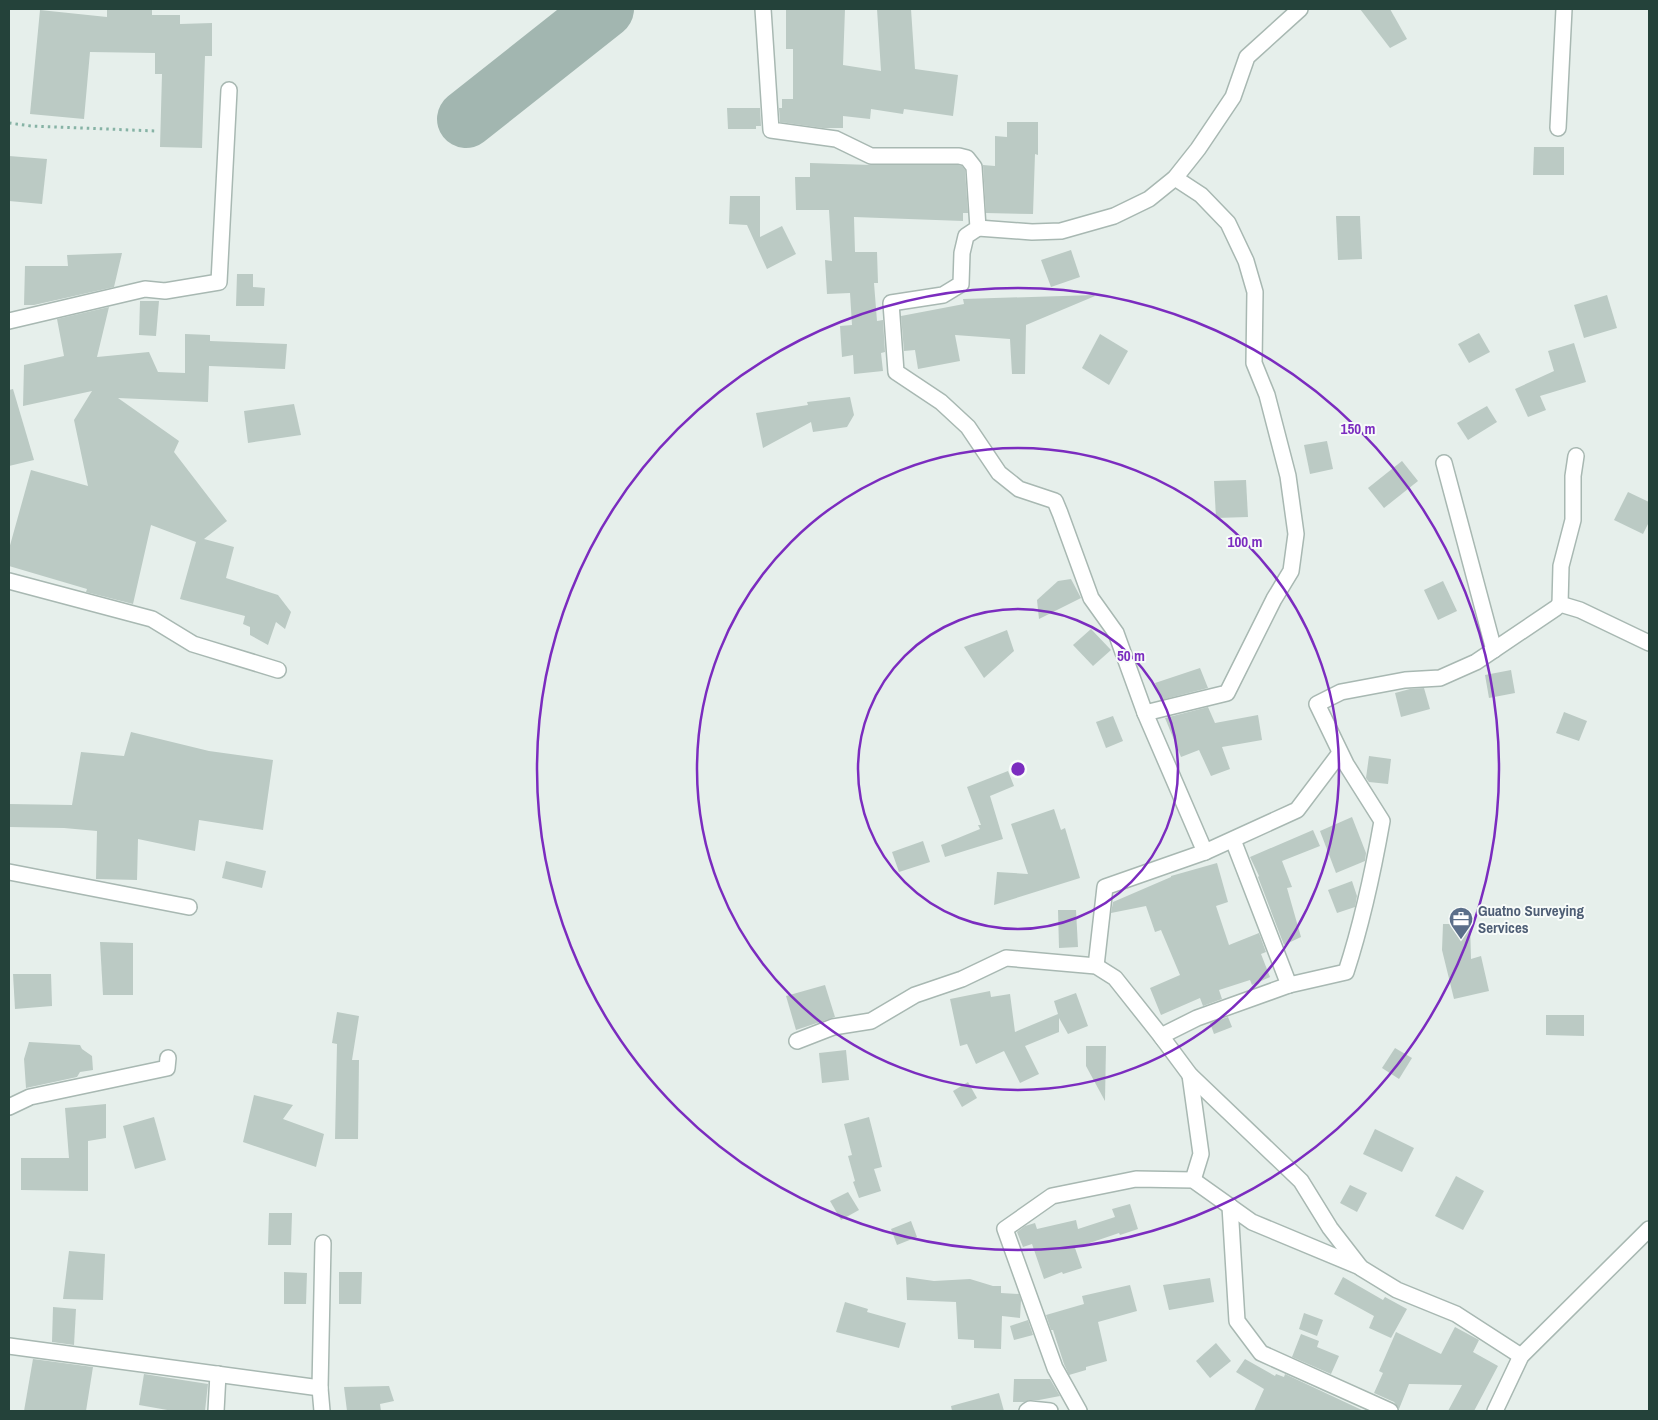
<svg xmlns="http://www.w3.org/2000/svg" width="1658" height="1420" viewBox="0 0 1658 1420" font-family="'Archivo Narrow',sans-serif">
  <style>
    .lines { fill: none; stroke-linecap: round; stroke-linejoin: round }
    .taxiway { stroke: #a2b6b0; stroke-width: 58 }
    .building { fill: #bbcac4 }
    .street-casing { stroke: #a8b8b2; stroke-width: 18 }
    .path { stroke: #86b3a5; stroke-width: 3; stroke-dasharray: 2.5 4; stroke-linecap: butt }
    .street { stroke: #fff; stroke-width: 15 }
    .ring { fill: none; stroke: #7b2cbf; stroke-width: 2.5 }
    .labels { text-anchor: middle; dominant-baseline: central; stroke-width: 4; stroke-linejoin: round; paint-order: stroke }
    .service-label { font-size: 15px; font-weight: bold; fill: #4e5e75; stroke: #f7fbf9; text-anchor: start }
    .centre { fill: #7b2cbf; stroke: #f7fbf9; stroke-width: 2.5 }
    .ring-label { font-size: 15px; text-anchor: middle; font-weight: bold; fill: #7b2cbf; stroke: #f7fbf9; stroke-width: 4; stroke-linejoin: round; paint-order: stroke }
  </style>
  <rect width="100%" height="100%" fill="#e6efeb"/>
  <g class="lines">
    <polyline class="taxiway" points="466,119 605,9"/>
  </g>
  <g class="building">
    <polygon points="107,9 152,10 152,15 180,15 180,24 212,23 212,56 205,56 202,148 160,147 162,74 155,74 155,53 90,52 84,119 30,114 40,10 107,17"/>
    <polygon points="786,9 845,9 843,65 881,71 877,9 911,9 915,69 958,75 953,116 904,109 903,114 871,109 870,119 843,116 843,128 823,128 780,122 779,108 782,108 782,99 793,99 793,49 786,49"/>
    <polygon points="1360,9 1390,9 1407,39 1390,48"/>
    <polygon points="727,108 760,108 761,126 756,126 756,129 728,129"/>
    <polygon points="1007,122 1038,122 1038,155 1035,154 1033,214 986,213 983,165 995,166 995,136 1007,137"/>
    <polygon points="1534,147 1564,147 1564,175 1533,175"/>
    <polygon points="9,156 47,159 42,204 9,201"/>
    <polygon points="810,163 871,165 958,165 962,166 965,170 968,213 963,213 963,221 854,217 855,252 877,252 878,283 874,283 877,321 883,320 885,352 881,353 883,371 854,374 853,355 842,357 840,326 852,325 850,293 827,294 825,260 832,261 829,210 796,210 795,177 810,177"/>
    <polygon points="730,196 760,196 760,237 782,226 796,254 767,269 747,225 729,224"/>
    <polygon points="1336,216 1360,216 1362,259 1338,260"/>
    <polygon points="1071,250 1080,277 1051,287 1041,260"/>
    <polygon points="122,253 114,287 34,305 24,305 25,266 68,266 67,255"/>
    <polygon points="237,274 253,274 253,287 265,288 264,306 236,306"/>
    <polygon points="1094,295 1095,296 1026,325 1025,374 1012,374 1010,339 955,335 960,361 918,369 915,350 904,351 901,316 964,304 963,299"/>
    <polygon points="1607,295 1617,328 1584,338 1574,305"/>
    <polygon points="140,301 159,301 156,336 139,335"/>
    <polygon points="109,307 97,357 149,352 158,372 185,373 185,334 210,335 210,341 287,344 285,369 209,366 208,402 118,398 179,441 174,452 227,521 204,539 234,547 226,578 278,595 291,612 285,629 276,622 268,645 250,635 250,627 243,624 245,616 180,599 196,542 151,525 133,604 86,592 87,589 9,566 9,549 31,470 88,486 74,420 92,391 23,406 24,365 64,356 57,319"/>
    <polygon points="1479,333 1490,352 1469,363 1458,344"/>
    <polygon points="1100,334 1128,351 1109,385 1082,368"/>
    <polygon points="1574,343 1586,382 1540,396 1546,410 1528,417 1515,389 1554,371 1548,351"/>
    <polygon points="13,389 34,460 9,466 9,390"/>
    <polygon points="850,397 854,415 847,427 813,432 811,422 763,448 756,413 808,405 807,402"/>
    <polygon points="294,404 301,435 248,443 244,411"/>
    <polygon points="1487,406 1497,422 1468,440 1457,423"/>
    <polygon points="1327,441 1333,469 1310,474 1304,445"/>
    <polygon points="1402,461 1418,481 1384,508 1368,488"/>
    <polygon points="1246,480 1248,517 1216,518 1214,481"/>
    <polygon points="1628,492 1649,502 1649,522 1643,534 1614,520"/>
    <polygon points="1071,579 1081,598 1039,619 1037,600 1058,581"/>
    <polygon points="1443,581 1457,611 1438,620 1424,590"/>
    <polygon points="1091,629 1111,650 1093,666 1073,645"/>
    <polygon points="1007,630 1014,651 984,678 964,647"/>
    <polygon points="1200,668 1208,688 1161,700 1155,683"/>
    <polygon points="1511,670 1515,693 1489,698 1485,675"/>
    <polygon points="1424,688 1430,709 1401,717 1395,693 1410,689"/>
    <polygon points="1208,707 1215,723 1258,715 1262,740 1222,747 1230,769 1211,776 1199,750 1181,757 1165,718"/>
    <polygon points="1564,712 1587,721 1579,741 1556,733"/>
    <polygon points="1113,716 1123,741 1106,748 1096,722"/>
    <polygon points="131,732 209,751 273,760 263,830 199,820 195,851 138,839 137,880 96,879 97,831 64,828 9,827 9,804 72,805 81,752 124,756"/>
    <polygon points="1369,756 1391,759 1388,784 1369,782 1366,778"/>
    <polygon points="1008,771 1014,786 990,796 1003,839 945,857 941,845 980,829 978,825 981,825 967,787"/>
    <polygon points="1054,809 1061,830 1065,828 1080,878 994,905 997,872 1028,874 1011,824"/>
    <polygon points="1352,817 1366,853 1365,861 1336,873 1320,831"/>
    <polygon points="1313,830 1320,846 1282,861 1292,887 1287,888 1301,937 1284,945 1258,877 1259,876 1250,857"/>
    <polygon points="923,841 930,862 899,872 892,852"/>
    <polygon points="226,861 266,871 262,888 222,878"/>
    <polygon points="1217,863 1228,902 1216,906 1229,945 1259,933 1266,952 1261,954 1270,977 1252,985 1250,980 1219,990 1222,999 1203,1006 1200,998 1161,1015 1150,988 1180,975 1161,930 1155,932 1146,906 1111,913 1113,902 1171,877 1171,876"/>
    <polygon points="1352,881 1357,896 1355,907 1337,913 1328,890"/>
    <polygon points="1058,910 1076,910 1078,947 1059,948"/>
    <polygon points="1443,924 1470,924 1471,959 1481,956 1489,991 1454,999 1442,950"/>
    <polygon points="100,942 133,943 133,995 103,995"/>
    <polygon points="13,974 51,974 52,1006 15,1009"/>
    <polygon points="825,985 835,1017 796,1030 786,996"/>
    <polygon points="990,991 991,997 1010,994 1015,1032 1058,1014 1054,1001 1076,993 1088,1026 1068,1034 1059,1018 1059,1032 1025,1046 1039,1074 1020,1083 1004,1051 976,1064 967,1044 960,1046 950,999"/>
    <polygon points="337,1012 359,1016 352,1060 359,1060 358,1139 335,1139 337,1044 332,1043"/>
    <polygon points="1546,1015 1584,1015 1584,1036 1546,1035"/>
    <polygon points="1228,1017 1232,1027 1214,1034 1210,1023"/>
    <polygon points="29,1042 80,1045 82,1049 92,1056 93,1070 80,1072 77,1077 26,1088 24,1059"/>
    <polygon points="1086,1046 1106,1046 1105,1101 1086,1066"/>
    <polygon points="1395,1048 1412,1058 1399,1079 1382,1068"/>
    <polygon points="846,1050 849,1080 822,1083 819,1053"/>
    <polygon points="968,1082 977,1098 962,1107 953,1091"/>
    <polygon points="254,1095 293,1105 283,1119 324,1134 316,1167 243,1142"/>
    <polygon points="106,1104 106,1138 88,1141 88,1191 21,1190 21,1158 69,1158 65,1108"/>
    <polygon points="154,1117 166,1160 135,1169 123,1126"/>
    <polygon points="869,1117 882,1167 874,1169 881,1191 859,1198 853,1182 855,1181 848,1156 852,1155 844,1124"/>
    <polygon points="1375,1129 1414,1148 1402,1172 1363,1154"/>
    <polygon points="1456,1176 1484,1191 1463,1230 1435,1216"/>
    <polygon points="1350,1185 1367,1193 1357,1212 1340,1203"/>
    <polygon points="848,1192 859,1210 841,1220 830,1201"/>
    <polygon points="1130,1204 1138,1229 1120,1235 1119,1233 1075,1248 1082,1268 1063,1274 1062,1272 1044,1279 1032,1244 1023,1247 1017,1232 1025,1226 1035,1223 1037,1229 1076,1220 1078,1229 1115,1217 1112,1209"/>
    <polygon points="269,1213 292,1213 291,1245 268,1245"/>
    <polygon points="911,1221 917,1237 897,1245 891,1229"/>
    <polygon points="69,1251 105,1254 103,1300 63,1299"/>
    <polygon points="284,1272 307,1273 306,1304 284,1304"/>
    <polygon points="339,1272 362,1272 361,1304 339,1304"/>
    <polygon points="906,1277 934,1281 970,1279 993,1286 1001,1286 1001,1293 1019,1294 1021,1300 1020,1318 1002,1316 1001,1349 974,1348 974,1340 958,1339 956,1302 907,1300"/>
    <polygon points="1343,1277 1383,1300 1385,1297 1407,1309 1391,1338 1369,1328 1374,1316 1334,1294"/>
    <polygon points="1210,1278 1214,1302 1169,1310 1163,1285"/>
    <polygon points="1130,1285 1137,1311 1098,1322 1107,1361 1086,1367 1086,1370 1069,1375 1064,1364 1053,1330 1051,1330 1046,1315 1084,1304 1082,1296"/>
    <polygon points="845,1302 868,1309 867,1312 906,1323 899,1348 836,1332"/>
    <polygon points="53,1307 76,1309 74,1345 52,1342"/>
    <polygon points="1304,1313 1323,1320 1317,1336 1299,1329"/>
    <polygon points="1028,1320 1033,1335 1014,1340 1010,1326"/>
    <polygon points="1455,1327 1479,1340 1473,1352 1498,1366 1474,1411 1448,1411 1462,1385 1409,1384 1399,1409 1394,1402 1374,1393 1383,1373 1379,1371 1396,1332 1441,1354"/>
    <polygon points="1301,1334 1319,1341 1317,1347 1339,1356 1331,1374 1292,1357"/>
    <polygon points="1216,1343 1231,1361 1210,1378 1196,1361"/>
    <polygon points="33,1359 93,1367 86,1411 24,1411"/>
    <polygon points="1245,1359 1275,1376 1276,1374 1284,1377 1285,1374 1364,1411 1254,1411 1264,1389 1236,1372"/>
    <polygon points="144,1374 208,1384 205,1411 173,1411 139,1405"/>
    <polygon points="1014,1379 1050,1379 1060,1396 1039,1400 1031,1400 1024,1402 1013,1402"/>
    <polygon points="389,1386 394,1401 380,1404 381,1411 347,1411 344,1387"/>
    <polygon points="999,1393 1004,1411 952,1411 951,1406"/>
  </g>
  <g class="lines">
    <defs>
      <g id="street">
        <polyline points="763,9 771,130 836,139 871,156 959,156 967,158 974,167 978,228 966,236 962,253 961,284 943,295 891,303 896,372 941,402 968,427 999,473 1019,489 1055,501 1060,513 1091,598 1116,633 1145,713 1205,852 1297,810 1340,753"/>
        <polyline points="1558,128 1564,9"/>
        <polyline points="978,228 1032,232 1061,231 1114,216 1149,199 1175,178 1198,149 1233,97 1247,57 1300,9"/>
        <polyline points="9,321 145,289 165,291 219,282 229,90"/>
        <polyline points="1576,456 1573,476 1573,520 1561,566 1560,604 1580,610 1649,643"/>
        <polyline points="1444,463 1494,650"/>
        <polyline points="9,581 152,619 193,644 278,670"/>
        <polyline points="1145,713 1227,693 1274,599 1291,571 1296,534 1288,476 1267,395 1254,363 1255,292 1246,261 1228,223 1201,195 1175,178"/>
        <polyline points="1233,840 1289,985"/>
        <polyline points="9,872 189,907"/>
        <polyline points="1096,966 1105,887 1205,852"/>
        <polyline points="797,1041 833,1027 871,1021 915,995 962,979 1006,958 1096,966 1115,978 1165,1041"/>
        <polyline points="1190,1075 1201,1154 1193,1180"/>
        <polyline points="9,1107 30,1097 167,1068 168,1058"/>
        <polyline points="1230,1206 1237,1321 1261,1353 1390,1411"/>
        <polyline points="9,1346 320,1388"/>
        <path d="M1521,1356L1456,1314L1397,1290L1361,1268L1330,1228L1301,1181L1190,1075L1161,1036L1197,1018L1289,985L1346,972C1362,923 1373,872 1382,821L1346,764L1317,704L1341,692L1405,680L1440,678L1476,662L1556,608L1560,604"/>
        <polyline points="216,1411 218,1374"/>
        <polyline points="322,1411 320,1388 323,1243"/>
        <polyline points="1027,1411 1030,1409 1050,1411"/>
        <polyline points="1079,1411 1055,1368 1005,1229 1052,1196 1136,1179 1193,1180 1252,1222 1360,1267"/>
        <polyline points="1495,1411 1521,1356 1649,1229"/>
      </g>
    </defs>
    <use href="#street" class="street-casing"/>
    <polyline class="path" points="9,123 31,126 156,131"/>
    <use href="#street" class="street"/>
  </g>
  <g class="ring">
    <circle cx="1018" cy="769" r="160"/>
    <circle cx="1018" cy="769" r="321"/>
    <circle cx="1018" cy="769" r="481"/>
  </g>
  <defs>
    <symbol id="office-pin" viewBox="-11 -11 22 30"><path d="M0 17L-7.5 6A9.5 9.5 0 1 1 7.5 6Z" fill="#5c6f8a" stroke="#f7fbf9"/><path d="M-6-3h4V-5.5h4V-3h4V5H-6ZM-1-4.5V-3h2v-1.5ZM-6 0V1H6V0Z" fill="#fff"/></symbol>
  </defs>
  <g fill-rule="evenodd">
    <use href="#office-pin" x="1447" y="905" width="28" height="38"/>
  </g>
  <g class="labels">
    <g class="service-label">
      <text x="1478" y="910">Guatno Surveying<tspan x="1478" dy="17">Services</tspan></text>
    </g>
  </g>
  <circle cx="1018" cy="769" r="8" class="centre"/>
  <g class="ring-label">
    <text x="1358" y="434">150 m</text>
    <text x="1245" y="547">100 m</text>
    <text x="1131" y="661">50 m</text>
  </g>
  <rect width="1658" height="1420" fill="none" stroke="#24423a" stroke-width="20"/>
</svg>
